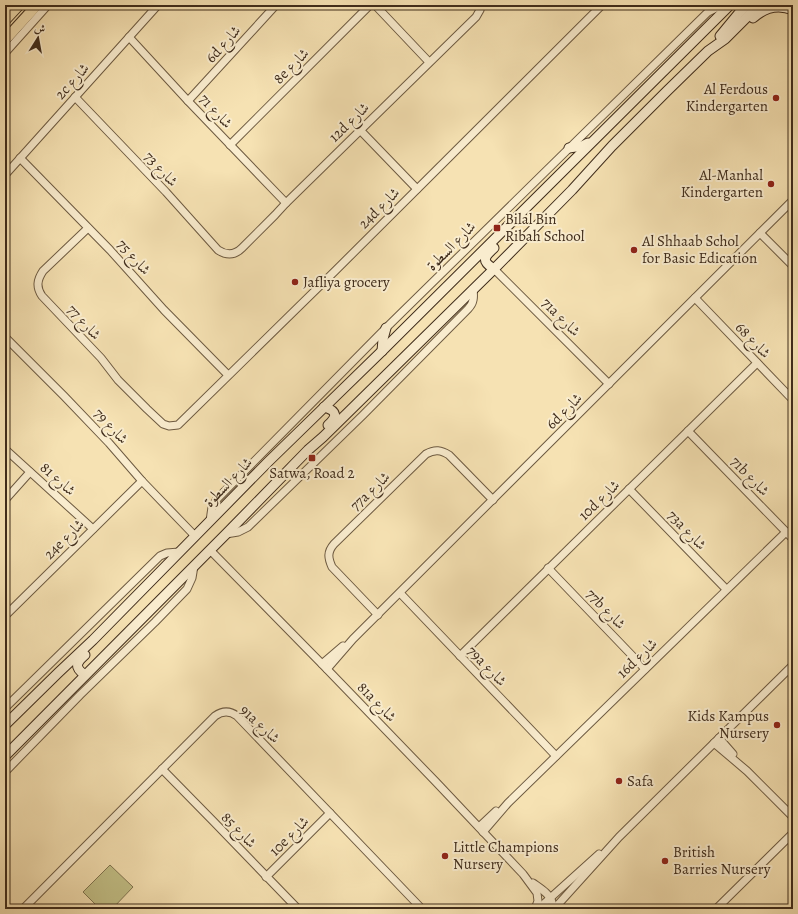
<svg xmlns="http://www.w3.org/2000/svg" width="798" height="914" viewBox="0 0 798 914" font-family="Alegreya,Amiri,serif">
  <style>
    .green { fill: #c3c188; stroke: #817652 }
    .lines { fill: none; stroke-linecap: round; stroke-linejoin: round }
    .minor-casing { stroke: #6d5a41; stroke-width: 9 }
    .secondary-casing { stroke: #3f2c1b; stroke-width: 11 }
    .primary-casing { stroke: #3f2c1b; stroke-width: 12 }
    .minor { stroke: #f9ecce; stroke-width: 7 }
    .secondary { stroke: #f9ecce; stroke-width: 9 }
    .primary { stroke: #f6e2b3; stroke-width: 10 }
    .poi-dot { fill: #8f2418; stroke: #f9ecce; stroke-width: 1.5 }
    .labels { text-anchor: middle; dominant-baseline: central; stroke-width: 4; stroke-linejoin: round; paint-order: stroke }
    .street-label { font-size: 15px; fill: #3f2c1b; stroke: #f9ecce }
    .poi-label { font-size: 15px; fill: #3f2c1b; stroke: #f9ecce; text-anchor: start }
  </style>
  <rect width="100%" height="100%" fill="#f6e2b3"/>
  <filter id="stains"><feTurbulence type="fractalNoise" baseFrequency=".005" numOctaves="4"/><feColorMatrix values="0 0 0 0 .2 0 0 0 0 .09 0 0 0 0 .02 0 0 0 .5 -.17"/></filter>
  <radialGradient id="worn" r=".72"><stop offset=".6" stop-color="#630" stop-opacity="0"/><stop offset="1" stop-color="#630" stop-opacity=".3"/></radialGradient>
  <polygon class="green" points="110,865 133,887 112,909 100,909 83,892"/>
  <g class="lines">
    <defs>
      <g id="minor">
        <polyline points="375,5 429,62"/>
        <polyline points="129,37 188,101 286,203"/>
        <polyline points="5,53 48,5"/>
        <path d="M75,97L166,192L218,250C227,256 235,255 242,248L275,215L286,203L476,17L480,10L481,5"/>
        <polyline points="188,101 276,5"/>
        <polyline points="360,130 417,189"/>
        <polyline points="230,145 370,5"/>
        <polyline points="20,158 110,250 164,310 228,375"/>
        <polyline points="5,175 158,5"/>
        <path d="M88,228L43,271C37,280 36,287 42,296L101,358L118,380L147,409L163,424L169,426L178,425L335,271L602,5"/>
        <polyline points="760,233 793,266"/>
        <polyline points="494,269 609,384"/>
        <polyline points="695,298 793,400"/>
        <polyline points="5,337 64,396 109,443 142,481 195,536"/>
        <polyline points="688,431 793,539"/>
        <polyline points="5,449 93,529"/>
        <polyline points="629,489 726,589"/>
        <polyline points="5,500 30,472"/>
        <polyline points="210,521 212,507 217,499 386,328 708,12 716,8 728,7"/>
        <path d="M226,534L238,532L248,527L363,415L468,309C474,303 474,297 473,289"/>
        <polyline points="210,550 322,664 436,782 523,874 537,893 538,901 535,909"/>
        <polyline points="548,568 645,669"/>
        <polyline points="400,593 556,756"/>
        <path d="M378,615L332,567C328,558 327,552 334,544L426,454C435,449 441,450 449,455L493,500"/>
        <polyline points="5,616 142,481"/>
        <polyline points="460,656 757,363"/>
        <polyline points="322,664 343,646"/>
        <polyline points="327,669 353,639 793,200"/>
        <polyline points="5,708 160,556 167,553 179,552"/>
        <polyline points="719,738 733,754"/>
        <polyline points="714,743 747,771 793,817"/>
        <polyline points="162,769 214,822 298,909"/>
        <polyline points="5,772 80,695 155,622 187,589 192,578 194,566"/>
        <polyline points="479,827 496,811"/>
        <polyline points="483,832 508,803 786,532"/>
        <polyline points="266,877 330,813"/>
        <path d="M533,883C540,888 550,894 552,902"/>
        <path d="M23,909L215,716C222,711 229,710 237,716L422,909"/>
        <polyline points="538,909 599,854"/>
        <polyline points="554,909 619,837 793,665"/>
        <polyline points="716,909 793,833"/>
      </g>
      <g id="secondary">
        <path d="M753,18C765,7 778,4 793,10"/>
        <polyline points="720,36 739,13 747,5"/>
        <polyline points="569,148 582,146 588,143"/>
        <path d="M494,248C484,257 481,261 494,269"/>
        <polyline points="382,351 383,339 386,328"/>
        <path d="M324,407C338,411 337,417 328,425"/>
        <path d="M85,655C76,663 74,667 85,675"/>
        <polyline points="5,725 58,673 93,640 268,462 382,351 730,5"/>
        <polyline points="5,756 226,534 308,450 323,437 494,269 572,190 612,146 667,91 708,51 725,39 759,5"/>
      </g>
      <g id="primary">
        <polyline points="5,20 19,5"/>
        <polyline points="5,40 37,5"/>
      </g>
    </defs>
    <use href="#minor" class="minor-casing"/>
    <use href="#secondary" class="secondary-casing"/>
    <use href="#primary" class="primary-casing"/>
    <use href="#minor" class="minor"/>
    <use href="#secondary" class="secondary"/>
    <use href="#primary" class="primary"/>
  </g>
  <g class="poi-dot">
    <circle cx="776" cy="98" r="4"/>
    <circle cx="771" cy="184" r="4"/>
    <rect x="493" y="224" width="8" height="8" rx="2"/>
    <circle cx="634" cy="250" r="4"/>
    <circle cx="295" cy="282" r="4"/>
    <rect x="308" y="454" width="8" height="8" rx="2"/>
    <circle cx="777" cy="725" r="4"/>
    <circle cx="619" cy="781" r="4"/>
    <circle cx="445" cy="856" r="4"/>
    <circle cx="665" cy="861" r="4"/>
  </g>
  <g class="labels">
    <g class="street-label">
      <text transform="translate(223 44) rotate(-48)">6d شارع</text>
      <text transform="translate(291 66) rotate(-45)">8e شارع</text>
      <text transform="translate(72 81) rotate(-48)">2c شارع</text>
      <text transform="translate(216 111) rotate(47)">شارع 71</text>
      <text transform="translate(349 122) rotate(-44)">12d شارع</text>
      <text transform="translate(161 169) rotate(47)">شارع 73</text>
      <text transform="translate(379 208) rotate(-45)">24d شارع</text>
      <text transform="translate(451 246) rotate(-45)">شارع السطوة</text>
      <text transform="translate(134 257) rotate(48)">شارع 75</text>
      <text transform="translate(561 317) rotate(45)">71a شارع</text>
      <text transform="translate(84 322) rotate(47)">شارع 77</text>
      <text transform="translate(753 340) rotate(46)">شارع 68</text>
      <text transform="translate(564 411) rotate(-45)">6d شارع</text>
      <text transform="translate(111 426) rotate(47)">شارع 79</text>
      <text transform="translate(750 476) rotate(46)">71b شارع</text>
      <text transform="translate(58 479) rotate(42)">شارع 81</text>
      <text transform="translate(228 482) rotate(-46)">شارع السطوة</text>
      <text transform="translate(370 491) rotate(-44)">77a شارع</text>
      <text transform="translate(599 500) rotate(-44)">10d شارع</text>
      <text transform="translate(687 530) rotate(46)">73a شارع</text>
      <text transform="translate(64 539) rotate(-45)">24e شارع</text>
      <text transform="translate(606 609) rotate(46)">77b شارع</text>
      <text transform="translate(637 658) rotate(-44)">16d شارع</text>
      <text transform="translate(487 666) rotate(46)">79a شارع</text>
      <text transform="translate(377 702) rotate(46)">81a شارع</text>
      <text transform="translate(260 724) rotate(43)">91a شارع</text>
      <text transform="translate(239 830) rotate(46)">شارع 85</text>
      <text transform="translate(289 836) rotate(-45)">10e شارع</text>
    </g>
    <g class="poi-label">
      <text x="768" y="89" text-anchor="end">Al Ferdous<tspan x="768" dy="17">Kindergarten</tspan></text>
      <text x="763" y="175" text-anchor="end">Al-Manhal<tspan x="763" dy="17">Kindergarten</tspan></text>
      <text x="505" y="219">Bilal Bin<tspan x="505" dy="17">Ribah School</tspan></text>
      <text x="642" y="241">Al Shhaab Schol<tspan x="642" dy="17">for Basic Edication</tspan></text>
      <text x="303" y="282">Jafliya grocery</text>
      <text x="312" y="473" text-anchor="middle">Satwa, Road 2</text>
      <text x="769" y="716" text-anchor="end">Kids Kampus<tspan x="769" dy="17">Nursery</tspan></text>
      <text x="627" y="781">Safa</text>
      <text x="453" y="847">Little Champions<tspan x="453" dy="17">Nursery</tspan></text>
      <text x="673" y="852">British<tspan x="673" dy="17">Barries Nursery</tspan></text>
    </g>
  </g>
  <rect width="798" height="914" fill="none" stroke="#f6e2b3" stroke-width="20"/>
  <rect x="6" y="6" width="786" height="902" fill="none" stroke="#3f2c1b" stroke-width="2"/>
  <rect x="10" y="10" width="778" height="894" fill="none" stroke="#3f2c1b"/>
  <g transform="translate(38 38) rotate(11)" stroke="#f9ecce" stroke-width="3" paint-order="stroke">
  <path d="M0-3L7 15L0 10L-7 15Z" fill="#3f2c1b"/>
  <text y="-6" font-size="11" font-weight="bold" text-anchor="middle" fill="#3f2c1b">ش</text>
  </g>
  <rect width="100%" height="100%" filter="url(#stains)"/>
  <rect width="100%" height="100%" fill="url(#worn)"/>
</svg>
